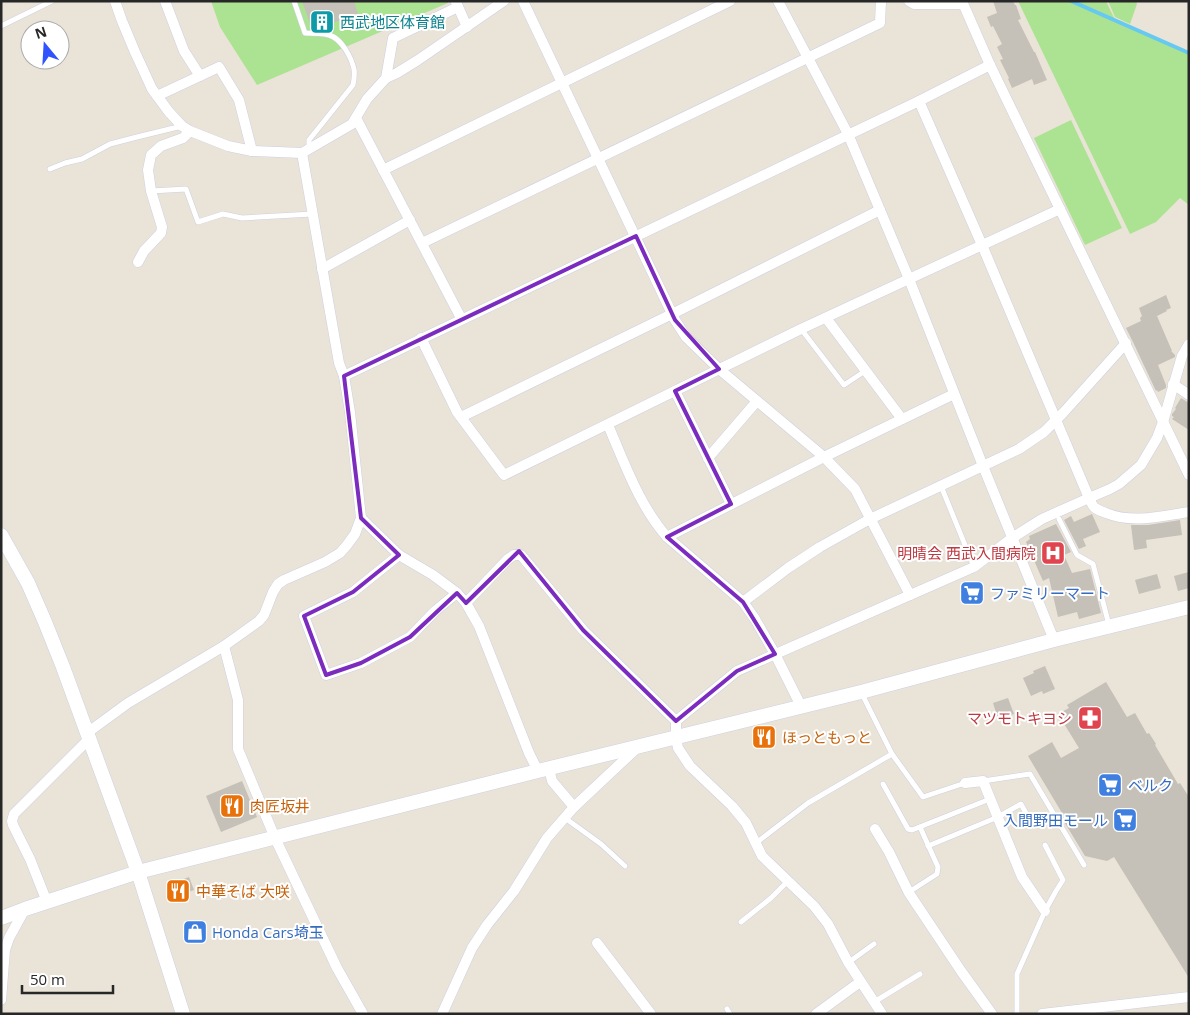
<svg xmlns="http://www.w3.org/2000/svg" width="1190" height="1015" viewBox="0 0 1190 1015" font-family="'Open Sans','Noto Sans JP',sans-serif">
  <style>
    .green { fill: #ace392 }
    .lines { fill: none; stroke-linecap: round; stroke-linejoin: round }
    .stream { stroke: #66c9f1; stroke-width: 4 }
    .building { fill: #c5c0b8 }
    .lane-casing { stroke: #cdd0e1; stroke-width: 6 }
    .street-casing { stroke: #cdd0e1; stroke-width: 11 }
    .secondary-casing { stroke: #cdd0e1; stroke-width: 15 }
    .lane { stroke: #fff; stroke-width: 5 }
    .street { stroke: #fff; stroke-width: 10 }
    .secondary { stroke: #fff; stroke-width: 14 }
    .marked { fill: none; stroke: #7b2cbf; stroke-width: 4; stroke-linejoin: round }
    .labels { text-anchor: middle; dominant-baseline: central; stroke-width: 4; stroke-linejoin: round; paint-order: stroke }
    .culture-label { font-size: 15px; fill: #0d838f; stroke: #fff; text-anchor: start }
    .health-label { font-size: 15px; fill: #be3a42; stroke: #fff; text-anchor: end }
    .shop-label { font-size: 15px; fill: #366cbe; stroke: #fff; text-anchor: start }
    .food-label { font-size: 15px; fill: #c56008; stroke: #fff; text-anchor: start }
  </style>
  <rect width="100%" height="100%" fill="#eae3d8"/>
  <g class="green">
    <polygon points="211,1 448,1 448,3 257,85 220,27"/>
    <polygon points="1018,1 1106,1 1116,22 1189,54 1189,205 1180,198 1156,222 1130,234"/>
    <polygon points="1108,1 1136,1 1137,4 1130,24 1115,17"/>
    <polygon points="1071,120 1122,228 1085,245 1034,138"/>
  </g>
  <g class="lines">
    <polyline class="stream" points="1071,1 1189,53"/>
  </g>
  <g class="building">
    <polygon points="302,1 354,1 358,14 315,29 312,29"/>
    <polygon points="993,1 1013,1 1015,5 1016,5 1021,19 1018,20 1034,52 1035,52 1047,80 1034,85 1032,79 1012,88 1008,79 1009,78 1000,60 1003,59 997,47 1002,44 993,26 991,27 987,17 997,13"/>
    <polygon points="1166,295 1171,308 1166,310 1167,311 1157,316 1172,351 1171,351 1175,355 1175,357 1158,365 1166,385 1166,388 1158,392 1157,390 1156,391 1133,342 1126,328 1141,321 1140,318 1142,316 1139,308"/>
    <polygon points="1181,398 1189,403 1189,430 1172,419 1174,417 1172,416 1172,414 1176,409 1175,408"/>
    <polygon points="1092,514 1100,532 1083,539 1086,546 1079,549 1064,520 1071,516 1074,522"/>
    <polygon points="1180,520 1182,535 1146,540 1147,548 1134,550 1131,525 1148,525"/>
    <polygon points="1056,524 1071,552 1064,555 1072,573 1090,569 1101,613 1079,619 1077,612 1058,617 1049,578 1043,581 1026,542 1030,539 1029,536"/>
    <polygon points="1189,572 1189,588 1178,591 1174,576"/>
    <polygon points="1157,574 1161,588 1139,594 1135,580"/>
    <polygon points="1045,666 1055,689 1043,694 1042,691 1031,696 1023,678 1034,673 1033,671"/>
    <polygon points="1106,682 1127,717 1135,713 1147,734 1149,733 1156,744 1155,745 1178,784 1180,783 1189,797 1189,978 1114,857 1107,861 1085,856 1060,815 1062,813 1028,756 1052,742 1061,758 1079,748 1058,714 1069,708 1067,705"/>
    <polygon points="1008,698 1014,714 998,719 993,703"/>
    <polygon points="242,781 257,817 221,832 206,796"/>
    <polygon points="189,877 194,890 171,898 166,886"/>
  </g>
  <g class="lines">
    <defs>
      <g id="lane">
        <path d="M294,1L305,33C313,33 321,33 329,35C342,39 351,57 354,69C355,75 354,80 353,85L309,140V148"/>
        <polyline points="1,26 52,1"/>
        <polyline points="50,169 65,163 82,159 110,144 137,137 182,126"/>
        <polyline points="151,191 186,189 198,222 223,214 242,218 312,214"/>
        <polyline points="801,329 844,385 865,371"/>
        <polyline points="941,486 974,567"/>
        <polyline points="1059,519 1077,555 1093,564 1109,625"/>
        <polyline points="861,692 892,754 923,797 965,783"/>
        <polyline points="983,781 1030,774 1084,865"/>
        <polyline points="883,784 908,829 912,830 990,799"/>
        <polyline points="565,818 601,844 625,866"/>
        <polyline points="756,843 808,803 892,754"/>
        <polyline points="928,846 998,817 1021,804 1027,815"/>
        <polyline points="909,892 937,874 938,867 920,827"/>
        <polyline points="741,922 771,898 788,881"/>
        <polyline points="849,962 874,944"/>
        <polyline points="874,1002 920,974"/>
        <polyline points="727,1009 730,1014"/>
        <polyline points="1017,1014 1017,974 1045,911 1056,891 1063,880 1045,845"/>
      </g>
      <g id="street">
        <polyline points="115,1 122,21 135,52 152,89 169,112 182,126 190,131 228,146 252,151 302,153 352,124 367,99 386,78 393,38 458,7"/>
        <polyline points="165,1 184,51 200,76"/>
        <polyline points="523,1 675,320 686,337 719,369 824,457 855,489 910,595"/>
        <polyline points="778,1 848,134 909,279 983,466 1054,640"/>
        <polyline points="909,1 914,4 963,4"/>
        <polyline points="962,1 990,65 1189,475"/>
        <polyline points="456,2 467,27"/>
        <polyline points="386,78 397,73 418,60 504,1"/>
        <polyline points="157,96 219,67 239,100 252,151"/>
        <path d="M919,101L982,245L1089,498C1091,501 1092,506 1095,508C1098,510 1103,512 1106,513C1132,524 1162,516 1189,512"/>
        <polyline points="356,118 461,318"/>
        <polyline points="383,170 730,1"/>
        <polyline points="422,243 880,23 881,1"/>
        <polyline points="138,262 144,251 161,233 162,227 151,191 148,170 151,155 161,146 183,138 190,131"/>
        <polyline points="322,269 410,220"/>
        <polyline points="826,318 902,419"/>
        <polyline points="421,338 457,412 504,475 801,329 1060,209"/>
        <polyline points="344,376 919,101 990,65"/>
        <polyline points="1173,384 1189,395"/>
        <polyline points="675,391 731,504"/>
        <polyline points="461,417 672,314 880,210"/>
        <path d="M608,425C625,464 639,505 667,537L743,602L755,619L775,654L801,706"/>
        <polyline points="708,458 757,401"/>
        <polyline points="361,518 399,555 433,575 457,593 466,603 479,626 529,753 538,771"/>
        <polyline points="667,537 824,457 954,394"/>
        <polyline points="399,555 353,592 304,616 326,675 361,663 410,637 435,611 457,593"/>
        <polyline points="743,602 788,568 820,547 870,519 1019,449 1044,432 1063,413 1126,343"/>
        <polyline points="466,603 508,559 514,555 521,555 583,630 676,721"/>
        <polyline points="224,646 238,700 238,749 275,838 337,968 363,1014"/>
        <polyline points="87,733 128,703 224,646 259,621 264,615 273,592 278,584 284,580 325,562 340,553 347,545 355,534 361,518 350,412 344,376 339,363 302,153"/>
        <polyline points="549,768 552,781 574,807"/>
        <polyline points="965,783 983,781 1022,877 1045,911"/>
        <polyline points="875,829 889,852 909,893 961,971 992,1014"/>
        <polyline points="47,902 30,859 13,825 12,821 14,814 89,739"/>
        <polyline points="597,943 651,1014"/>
        <polyline points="1,1000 5,950 9,938 25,909"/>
        <polyline points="442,1014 472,948 487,925 514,891 547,838 574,807 638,747"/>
        <polyline points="816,1014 860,982"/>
        <polyline points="882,1014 848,962 828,924 814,906 762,856 746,823 732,806 690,766 678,748 676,738 676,721 737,671 974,567 1012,538 1042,519 1089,498 1110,489 1119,484 1141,465 1157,438 1163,422 1182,356 1189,344"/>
        <polyline points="1042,1014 1189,997"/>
      </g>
      <g id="secondary">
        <polyline points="1,535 28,583 45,622 63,667 138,872 183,1014"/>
        <polyline points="1,918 25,909 138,872 538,771 861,692 1054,640 1189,607"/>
      </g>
    </defs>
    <use href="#lane" class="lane-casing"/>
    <use href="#street" class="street-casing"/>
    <use href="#secondary" class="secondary-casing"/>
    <use href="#lane" class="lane"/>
    <use href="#street" class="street"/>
    <use href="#secondary" class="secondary"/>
  </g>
  <path class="marked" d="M636,236L675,320L719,369L675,391L731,504L667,537L743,602L775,654L737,671L676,721L583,630L519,551L466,603L457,593L410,637L361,663L326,675L304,616L353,592L399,555L361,518L344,376Z"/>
  <defs>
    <symbol id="building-square" viewBox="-11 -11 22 22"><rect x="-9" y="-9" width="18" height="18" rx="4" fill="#0f9aa8" stroke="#fff"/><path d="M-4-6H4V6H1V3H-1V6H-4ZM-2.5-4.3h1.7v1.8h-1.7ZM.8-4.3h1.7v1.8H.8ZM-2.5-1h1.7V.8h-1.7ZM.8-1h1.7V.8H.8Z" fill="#fff"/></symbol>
    <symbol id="hospital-square" viewBox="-11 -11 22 22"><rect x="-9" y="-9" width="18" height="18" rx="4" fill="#e0444e" stroke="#fff"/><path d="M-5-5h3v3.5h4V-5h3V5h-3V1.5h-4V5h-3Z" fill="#fff"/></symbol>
    <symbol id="supermarket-square" viewBox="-11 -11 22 22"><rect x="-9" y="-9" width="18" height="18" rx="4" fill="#3f7fe0" stroke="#fff"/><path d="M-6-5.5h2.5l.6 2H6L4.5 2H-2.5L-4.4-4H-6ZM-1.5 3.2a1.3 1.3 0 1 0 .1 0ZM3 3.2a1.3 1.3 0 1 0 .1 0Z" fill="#fff"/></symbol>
    <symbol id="pharmacy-square" viewBox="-11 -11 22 22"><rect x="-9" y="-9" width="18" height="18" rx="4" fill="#e0444e" stroke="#fff"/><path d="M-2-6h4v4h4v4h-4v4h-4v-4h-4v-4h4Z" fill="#fff"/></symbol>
    <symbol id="restaurant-square" viewBox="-11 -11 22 22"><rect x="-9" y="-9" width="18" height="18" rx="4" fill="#e8710a" stroke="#fff"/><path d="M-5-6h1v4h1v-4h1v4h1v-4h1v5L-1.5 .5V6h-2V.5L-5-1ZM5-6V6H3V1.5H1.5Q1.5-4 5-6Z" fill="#fff"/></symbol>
    <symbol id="shop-square" viewBox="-11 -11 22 22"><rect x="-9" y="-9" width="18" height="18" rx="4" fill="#3f7fe0" stroke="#fff"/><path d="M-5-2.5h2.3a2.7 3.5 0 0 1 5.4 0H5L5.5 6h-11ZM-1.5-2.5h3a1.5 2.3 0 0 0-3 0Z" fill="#fff"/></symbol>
  </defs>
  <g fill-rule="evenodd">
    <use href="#building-square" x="308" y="8" width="28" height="28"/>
    <use href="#hospital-square" x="1039" y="539" width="28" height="28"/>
    <use href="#supermarket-square" x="958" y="579" width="28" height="28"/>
    <use href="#pharmacy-square" x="1076" y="704" width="28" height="28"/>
    <use href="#restaurant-square" x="750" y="723" width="28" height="28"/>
    <use href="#supermarket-square" x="1096" y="771" width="28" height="28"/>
    <use href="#restaurant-square" x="218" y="792" width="28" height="28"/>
    <use href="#supermarket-square" x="1111" y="806" width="28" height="28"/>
    <use href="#restaurant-square" x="164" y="877" width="28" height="28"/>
    <use href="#shop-square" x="181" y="918" width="28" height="28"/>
  </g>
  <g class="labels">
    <g class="culture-label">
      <text x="340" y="22">西武地区体育館</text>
    </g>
    <g class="health-label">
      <text x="1036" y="553">明晴会 西武入間病院</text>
      <text x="1072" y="718">マツモトキヨシ</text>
    </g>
    <g class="shop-label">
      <text x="990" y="593">ファミリーマート</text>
      <text x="1128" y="785">ベルク</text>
      <text x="1108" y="820" text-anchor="end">入間野田モール</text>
      <text x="212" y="932">Honda Cars埼玉</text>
    </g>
    <g class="food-label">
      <text x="782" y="737">ほっともっと</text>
      <text x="250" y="806">肉匠坂井</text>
      <text x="196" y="891">中華そば 大咲</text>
    </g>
  </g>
  <rect width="1190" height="1015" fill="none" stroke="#272727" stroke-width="5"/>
  <g transform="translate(45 45) rotate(342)"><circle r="24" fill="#ffffff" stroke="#a9a9a9"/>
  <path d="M0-4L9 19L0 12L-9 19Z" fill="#3153fe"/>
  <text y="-8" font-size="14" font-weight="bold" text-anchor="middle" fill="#272727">N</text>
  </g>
  <path d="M22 985v8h91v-8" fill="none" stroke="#272727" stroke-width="2.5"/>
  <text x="30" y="985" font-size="15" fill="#272727" stroke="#ffffff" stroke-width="4" paint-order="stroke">50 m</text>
</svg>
